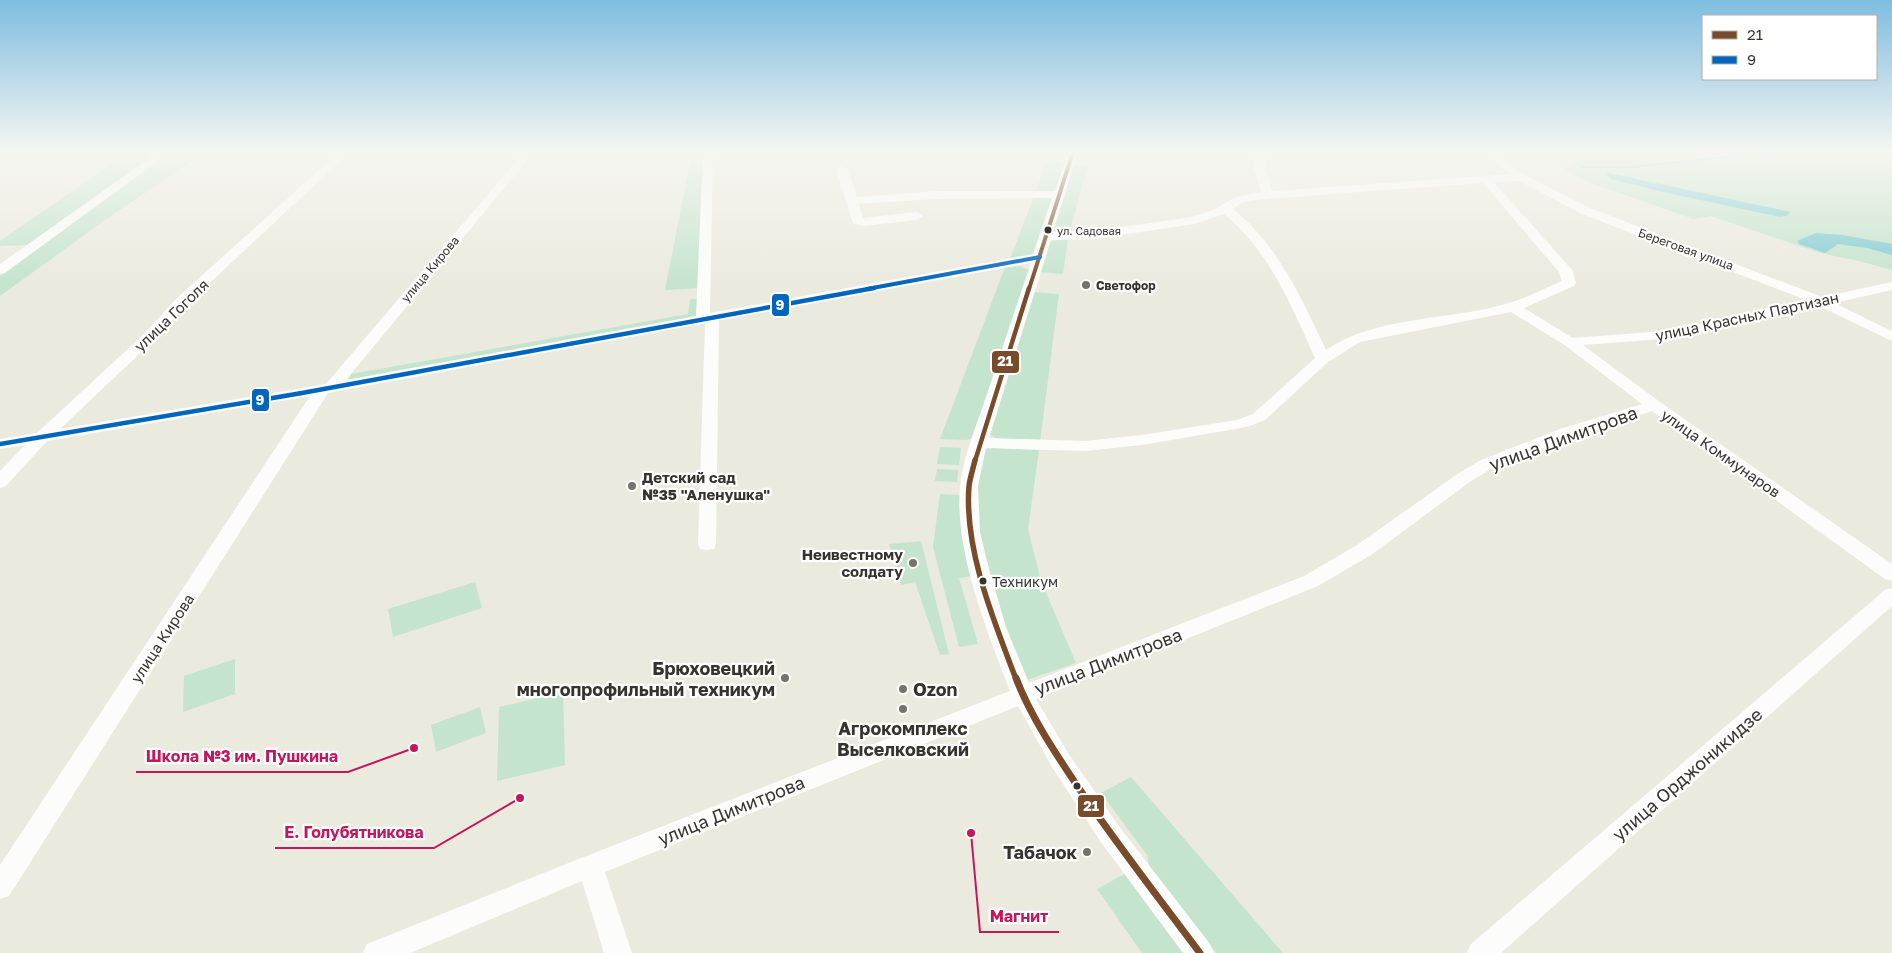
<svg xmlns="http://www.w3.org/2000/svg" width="1892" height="953" viewBox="0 0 1892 953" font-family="'Golos Text',sans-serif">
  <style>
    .green { fill: #c4e4ce }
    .water { fill: #81cbd3 }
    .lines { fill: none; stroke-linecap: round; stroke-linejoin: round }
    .minor { fill: #fcfcfa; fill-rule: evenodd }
    .bus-1-far3-casing { stroke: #fff; stroke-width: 6 }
    .bus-1-far2-casing { stroke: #fff; stroke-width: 8 }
    .bus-1-far1-casing { stroke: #fff; stroke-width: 9 }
    .bus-1-casing { stroke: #fff; stroke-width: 11 }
    .bus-2-far1-casing { stroke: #fff; stroke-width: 6 }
    .bus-2-casing { stroke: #fff; stroke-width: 8 }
    .bus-1-far3 { stroke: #7a4b2a; stroke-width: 4 }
    .bus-1-far2 { stroke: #7a4b2a; stroke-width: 4.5 }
    .bus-1-far1 { stroke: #7a4b2a; stroke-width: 5.5 }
    .bus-1 { stroke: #7a4b2a; stroke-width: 7 }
    .bus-2-far1 { stroke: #0065bd; stroke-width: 4 }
    .bus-2 { stroke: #0065bd; stroke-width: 4.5 }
    .bus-dot { fill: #36342d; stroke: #fff; stroke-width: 2 }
    .poi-dot { fill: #75746b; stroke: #fff; stroke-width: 2 }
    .labels { text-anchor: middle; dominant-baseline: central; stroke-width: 4.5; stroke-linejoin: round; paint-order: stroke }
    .far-bus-label { font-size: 11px; fill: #36342d; stroke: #fff; text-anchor: start }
    .far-street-label { font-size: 12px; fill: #36342d; stroke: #fff }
    .far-poi-label { font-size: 12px; font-weight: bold; fill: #36342d; stroke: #fff; text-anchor: start }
    .bus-label { font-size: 14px; fill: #36342d; stroke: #fff; text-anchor: start }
    .street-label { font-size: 15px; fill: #36342d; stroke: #fff }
    .poi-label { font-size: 15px; font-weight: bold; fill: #36342d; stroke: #fff; text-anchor: start }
    .near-street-label { font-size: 18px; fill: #36342d; stroke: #fff }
    .near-poi-label { font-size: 18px; font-weight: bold; fill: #36342d; stroke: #fff; text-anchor: end }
    .leader { fill: none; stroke: #c2185b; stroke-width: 2 }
    .callout-dot { fill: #c2185b; stroke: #fff; stroke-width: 2 }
    .callout-label { font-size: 16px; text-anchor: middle; font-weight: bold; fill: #c2185b; stroke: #fff; stroke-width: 4.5; stroke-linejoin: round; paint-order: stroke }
    .line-badge { stroke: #fff; stroke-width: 2 }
    .badge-label { font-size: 14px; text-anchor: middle; font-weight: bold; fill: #fff }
  </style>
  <rect width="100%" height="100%" fill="#ebeadf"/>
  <g class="green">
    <polygon points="129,152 158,152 28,245 0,246 0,241"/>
    <polygon points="178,152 205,152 115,213 0,296 0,276 169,154"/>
    <polygon points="692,152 705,152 700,288 665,290"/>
    <polygon points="1051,152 1069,152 1056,193 1035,193"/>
    <polygon points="1572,152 1765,152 1634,166 1577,166 1582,168 1632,168 1782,152 1892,152 1892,270 1859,261 1820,253 1711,216 1693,219 1583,180 1562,168 1571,166 1569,163 1577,158"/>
    <polygon points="1073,165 1088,166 1069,234 1053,231"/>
    <polygon points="1034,196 1055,197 1036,256 1010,259"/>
    <polygon points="1060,239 1068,239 1063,274 1040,272 1049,242"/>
    <polygon points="1019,266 1030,270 974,438 967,440 940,439 1005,267"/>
    <polygon points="1033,292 1059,294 1040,442 999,440 990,434"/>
    <polygon points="690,299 699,299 699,318 351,381 349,379 351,374 688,314"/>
    <polygon points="940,447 961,448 959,465 937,464"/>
    <polygon points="994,448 1039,450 1028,529 1041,581 1076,663 1027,680 1002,619 978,528 977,493 984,449"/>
    <polygon points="937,469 958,470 957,482 935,481"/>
    <polygon points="940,494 961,495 973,576 959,578 978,644 959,647 933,547"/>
    <polygon points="921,541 949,654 940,655 915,582 901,585 889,544"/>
    <polygon points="475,582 482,608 393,637 388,609"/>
    <polygon points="235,659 235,694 183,712 184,676"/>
    <polygon points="563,692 565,765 497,781 499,707"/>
    <polygon points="480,707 486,733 436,752 431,725"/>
    <polygon points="1131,777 1283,953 1216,953 1150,870 1147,855 1101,793"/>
    <polygon points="1128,872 1190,953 1142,953 1097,889"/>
  </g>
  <g class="water">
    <polygon points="1765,152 1782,152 1632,168 1582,168 1576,166 1634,166"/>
    <polygon points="1609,173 1791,212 1786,216 1780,217 1654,190 1611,179 1606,174"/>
    <polygon points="1816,233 1843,235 1892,244 1892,255 1867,248 1838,244 1825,253 1799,244 1797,241"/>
  </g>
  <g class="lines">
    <g class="minor">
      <polygon points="0,152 47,152 42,155 0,156"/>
      <polygon points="158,152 169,152 5,273 0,274 0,264"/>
      <path d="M339,152H350L187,304L154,340L60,429L326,384L524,152H534L346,380L696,316L703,152H713L710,313L1033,254L1052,198L935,199L859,204L863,218L917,212L923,216L917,220L864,226L854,224L852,221L836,169L842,166L848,169L857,197L935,191H1055L1068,152H1078L1053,232L1094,231L1192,217L1213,210L1236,197L1261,192L1253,164L1257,152H1267L1265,164L1272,191L1510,174L1481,152H1492L1525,175L1590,208L1822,297L1892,282V290L1834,303L1892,331V341L1819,306L1677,338L1583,345L1660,402L1892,564V581L1885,579L1652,411L1572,437L1493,468L1471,481L1371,555L1318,586L1036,699L1068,753L1118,825L1210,944L1214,953H1183L1100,841L1052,767L1018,706L605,872L632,953H604L582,881L410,953H363L367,944L377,940L581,858L1010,691C987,631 954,551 960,486C963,458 975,429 984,403C1000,356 1015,309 1031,263L719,320L716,544L714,549L707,550L700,549L698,544L705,323L328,393L9,896L0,899V865L310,396L47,441L6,486L0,488V471L25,445L0,449V439L37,433L144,334L177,298ZM1519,181L1582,214L1806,300L1677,330L1573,338L1524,308L1574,286L1576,283L1573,271L1494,182ZM1483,183L1559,272L1562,281C1545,288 1527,298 1509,303C1452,321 1376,315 1326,350C1301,298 1279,246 1233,209L1243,202L1267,199ZM1224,214C1270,252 1291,305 1315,358L1253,414L1237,420L1142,435L1085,441L989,438L1051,240L1094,239L1194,224ZM1511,312L1566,346L1642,404L1560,429L1481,460L1459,473L1357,545L1304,576L1029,683L1006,627L989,569L980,532L978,486L986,448L1085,451L1142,445L1247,427L1265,420L1328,362L1360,342Z"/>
      <polygon points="1892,588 1892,606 1501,953 1467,953 1471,944 1885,590"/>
    </g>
    <defs>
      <polyline id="bus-1-far3" points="1029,289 1073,152"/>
      <polyline id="bus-1-far2" points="975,461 1029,288"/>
      <path id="bus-1-far1" d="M975,460C973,469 970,478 969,486C964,550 994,621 1016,679"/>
      <path id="bus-1" d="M1016,678C1030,715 1054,751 1076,784C1115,842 1158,897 1200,953"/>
      <polyline id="bus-2-far1" points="867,289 1040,257"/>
      <polyline id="bus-2" points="0,444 302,393 874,288"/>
    </defs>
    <use href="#bus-1-far3" class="bus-1-far3-casing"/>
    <use href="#bus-1-far2" class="bus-1-far2-casing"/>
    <use href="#bus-1-far1" class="bus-1-far1-casing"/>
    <use href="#bus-1" class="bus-1-casing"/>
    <use href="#bus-2-far1" class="bus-2-far1-casing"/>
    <use href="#bus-2" class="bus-2-casing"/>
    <use href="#bus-1-far3" class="bus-1-far3"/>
    <use href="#bus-1-far2" class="bus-1-far2"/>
    <use href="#bus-1-far1" class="bus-1-far1"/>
    <use href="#bus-1" class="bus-1"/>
    <use href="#bus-2-far1" class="bus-2-far1"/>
    <use href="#bus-2" class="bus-2"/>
  </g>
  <linearGradient id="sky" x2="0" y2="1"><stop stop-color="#7fbde0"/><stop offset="0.53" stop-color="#f6f6f1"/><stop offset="1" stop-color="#f6f6f1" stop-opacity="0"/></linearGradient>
  <rect width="1892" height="285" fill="url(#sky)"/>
  <g class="bus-dot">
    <circle cx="1048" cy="230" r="4.5"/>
    <circle cx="983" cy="581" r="4.5"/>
    <circle cx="1077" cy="786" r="4.5"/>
  </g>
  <g class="poi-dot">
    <circle cx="1086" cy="285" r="5"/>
    <circle cx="632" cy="486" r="5"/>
    <circle cx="913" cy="563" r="5"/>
    <circle cx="785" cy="678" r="5"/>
    <circle cx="903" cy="689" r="5"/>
    <circle cx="903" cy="709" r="5"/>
    <circle cx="1087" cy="852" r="5"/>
  </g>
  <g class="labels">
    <g class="far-bus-label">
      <text x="1057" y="230">ул. Садовая</text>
    </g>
    <g class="far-street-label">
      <text transform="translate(1686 249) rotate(20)">Береговая улица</text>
      <text transform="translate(430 269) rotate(-50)">улица Кирова</text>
    </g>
    <g class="far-poi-label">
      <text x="1096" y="285">Светофор</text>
    </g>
    <g class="bus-label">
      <text x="992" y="581">Техникум</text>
    </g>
    <g class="street-label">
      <text transform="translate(171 315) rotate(-44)">улица Гоголя</text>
      <text transform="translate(1747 316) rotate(-12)">улица Красных Партизан</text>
      <text transform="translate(1721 453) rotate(35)">улица Коммунаров</text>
      <text transform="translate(162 638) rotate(-57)">улица Кирова</text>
    </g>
    <g class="poi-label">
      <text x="642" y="477">Детский сад<tspan x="642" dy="17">№35 "Аленушка"</tspan></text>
      <text x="903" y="554" text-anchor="end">Неивестному<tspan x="903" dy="17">солдату</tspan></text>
    </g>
    <g class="near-street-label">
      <text transform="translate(1563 438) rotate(-20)">улица Димитрова</text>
      <text transform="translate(1108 661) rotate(-21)">улица Димитрова</text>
      <text transform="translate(1687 774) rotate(-41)">улица Орджоникидзе</text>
      <text transform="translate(731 810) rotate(-22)">улица Димитрова</text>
    </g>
    <g class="near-poi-label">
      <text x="775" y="668">Брюховецкий<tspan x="775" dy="21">многопрофильный техникум</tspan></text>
      <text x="913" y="689" text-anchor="start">Ozon</text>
      <text x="903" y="728" text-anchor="middle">Агрокомплекс<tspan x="903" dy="21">Выселковский</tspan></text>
      <text x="1077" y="852">Табачок</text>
    </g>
  </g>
  <path class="leader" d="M414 748L348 772H136M520 798L434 848H275M971 833L980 932H1059"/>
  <g class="callout-dot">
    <circle cx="414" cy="748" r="5"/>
    <circle cx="520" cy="798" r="5"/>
    <circle cx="971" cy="833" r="5"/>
  </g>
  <g class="callout-label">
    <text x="242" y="762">Школа №3 им. Пушкина</text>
    <text x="354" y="838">Е. Голубятникова</text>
    <text x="1019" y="922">Магнит</text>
  </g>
  <g class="line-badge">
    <rect x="771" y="293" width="19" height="24" rx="5" fill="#0065bd"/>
    <rect x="991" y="350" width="29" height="24" rx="5" fill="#7a4b2a"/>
    <rect x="251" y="388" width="19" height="24" rx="5" fill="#0065bd"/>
    <rect x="1077" y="794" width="28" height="24" rx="5" fill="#7a4b2a"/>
  </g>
  <g class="badge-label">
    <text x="780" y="310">9</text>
    <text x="1005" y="366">21</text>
    <text x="260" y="405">9</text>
    <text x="1091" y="811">21</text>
  </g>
  <rect x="1702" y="15" width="175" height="65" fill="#ffffff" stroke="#afaeab"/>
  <rect x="1712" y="31" width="25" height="8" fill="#7a4b2a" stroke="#afaeab"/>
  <text x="1747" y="40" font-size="15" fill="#36342d">21</text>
  <rect x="1712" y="56" width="25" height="8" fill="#0065bd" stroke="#afaeab"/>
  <text x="1747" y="65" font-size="15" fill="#36342d">9</text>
</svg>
